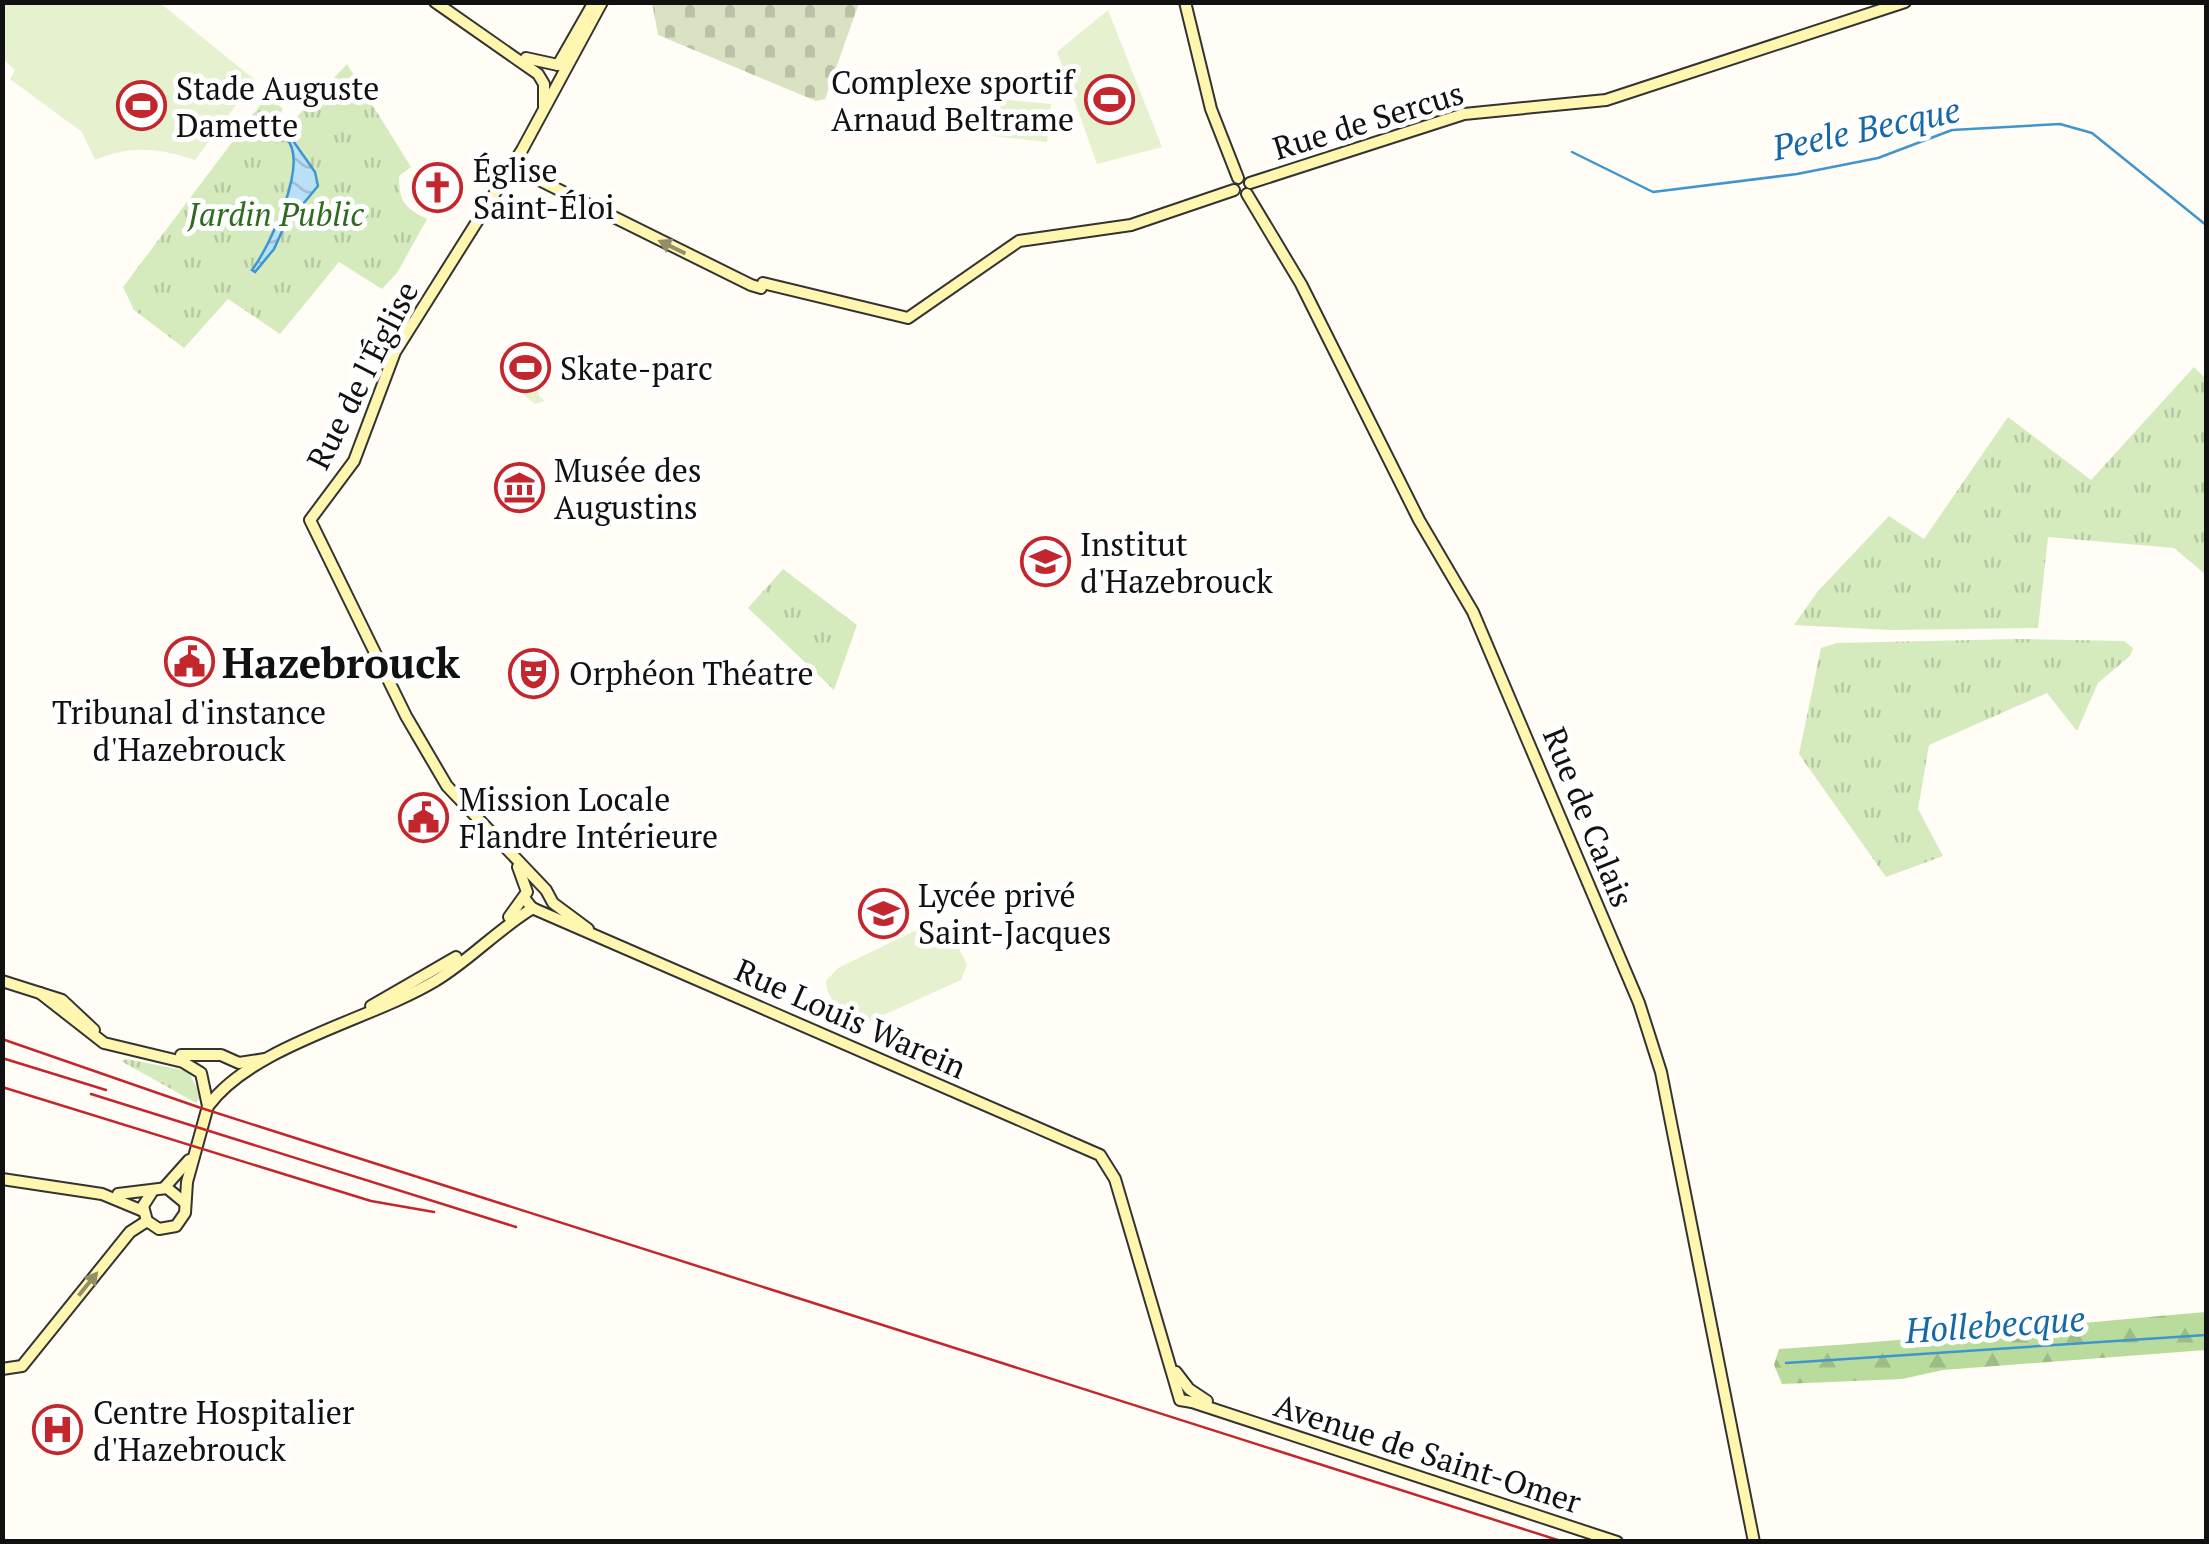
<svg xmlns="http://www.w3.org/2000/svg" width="2209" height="1544" viewBox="0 0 2209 1544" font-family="'PT Serif',serif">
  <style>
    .grass { fill: url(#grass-tufts) }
    .forest { fill: url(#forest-firs) }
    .cemetery { fill: url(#cemetery-stones) }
    .pitch { fill: #e6f2cf }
    .water { fill: url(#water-waves); stroke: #3f96cf; stroke-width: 2.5 }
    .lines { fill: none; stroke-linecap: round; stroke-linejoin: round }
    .stream { stroke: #3f96cf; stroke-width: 2.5 }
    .secondary-casing { stroke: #333; stroke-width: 14 }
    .secondary { stroke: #fff6b0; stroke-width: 10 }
    .rail { stroke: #c4262e; stroke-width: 2.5 }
    .oneway { fill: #948f68 }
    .labels { text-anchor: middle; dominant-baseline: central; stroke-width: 10; stroke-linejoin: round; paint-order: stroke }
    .poi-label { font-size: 32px; fill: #111; stroke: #fff; text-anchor: start }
    .street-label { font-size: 32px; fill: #111; stroke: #fff }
    .park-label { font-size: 32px; font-style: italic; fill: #2f6b1f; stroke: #fff }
    .water-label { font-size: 35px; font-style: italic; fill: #1768a6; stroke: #fff }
    .district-label { font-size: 42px; font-weight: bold; fill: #111; stroke: #fff }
  </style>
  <defs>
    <pattern id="grass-tufts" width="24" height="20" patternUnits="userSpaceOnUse" patternTransform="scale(2.5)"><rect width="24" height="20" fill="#d5ebbd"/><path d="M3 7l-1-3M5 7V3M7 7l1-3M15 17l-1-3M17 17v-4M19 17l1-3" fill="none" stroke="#b6c8a1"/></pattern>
    <pattern id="forest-firs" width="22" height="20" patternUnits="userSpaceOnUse" patternTransform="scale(2.5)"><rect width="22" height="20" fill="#b9dc9c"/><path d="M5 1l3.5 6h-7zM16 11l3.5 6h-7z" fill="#9ebc85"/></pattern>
    <pattern id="cemetery-stones" width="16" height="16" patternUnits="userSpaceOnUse" patternTransform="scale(2.5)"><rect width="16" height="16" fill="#d9e3c4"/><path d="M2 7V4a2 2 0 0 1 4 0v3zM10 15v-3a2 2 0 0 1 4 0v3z" fill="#b9c2a7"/></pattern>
    <pattern id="water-waves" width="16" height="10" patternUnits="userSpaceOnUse" patternTransform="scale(2.5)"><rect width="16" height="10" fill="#b9e0f7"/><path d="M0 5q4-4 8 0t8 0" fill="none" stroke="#9ebfd3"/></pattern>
  </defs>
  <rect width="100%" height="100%" fill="#fffdf5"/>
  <g class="grass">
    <path d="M347,64L411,167L399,176C399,202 405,208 427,219L397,273L382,289L339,262L280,334L228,299L184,348L134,310L123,287L267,96L283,109L278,117L290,124Z"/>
    <polygon points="2194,367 2206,379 2206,575 2174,548 2048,537 2038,628 1891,630 1794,625 1818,591 1889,516 1924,539 2008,417 2091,480"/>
    <polygon points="783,569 857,625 834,690 748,608"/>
    <polygon points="2019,639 2124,641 2133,648 2130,656 2098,683 2077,731 2047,693 1929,745 1918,809 1943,856 1886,877 1799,754 1821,648 1837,643"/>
    <polygon points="126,1059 188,1071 201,1096 196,1103 121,1061"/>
  </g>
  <path class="forest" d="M2206,1312V1350L1943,1370L1902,1379L1782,1384L1774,1365L1779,1349C1922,1340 2064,1324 2206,1312Z"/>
  <polygon class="cemetery" points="652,2 859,2 859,3 825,99 816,101 658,35"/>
  <g class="pitch">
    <path d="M2,3H160L255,80L195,160C159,148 131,145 95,160L82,132L10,79L15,70L3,59Z"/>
    <polygon points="1108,10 1162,147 1097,164 1057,52"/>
    <polygon points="996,99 1051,104 1047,142 992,136"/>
    <polygon points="528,352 534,355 539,396 545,401 535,404 505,380"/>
    <path d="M929,924C950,929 959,947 967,965L961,980L868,1022C848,1020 826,1001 826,981L838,968Z"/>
  </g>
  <path class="water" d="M289,135L315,172L318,186L284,227L274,249L255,272L252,270C270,246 310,162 286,138Z"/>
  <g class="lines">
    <g class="stream">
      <polyline points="1572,152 1653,192 1797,174 1878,158 1952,130 2060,124 2092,133 2206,225"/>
      <polyline points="1786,1363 2206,1335"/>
    </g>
    <defs>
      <g id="secondary">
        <polyline points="435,2 538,74 544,84 544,106"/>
        <polyline points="1185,2 1211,109 1238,178"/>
        <polyline points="526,58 558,65"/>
        <polyline points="558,65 594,2"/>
        <polyline points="521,156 520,168 527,174 751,285 761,288 763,283 908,318 1019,241 1131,225 1234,190"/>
        <polyline points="1250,183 1464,114 1606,100 1905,2"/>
        <polyline points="1247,194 1301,284 1419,520 1473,612 1639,1003 1661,1072 1754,1542"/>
        <polyline points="525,899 532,908 1100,1155 1115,1179 1180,1400 1192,1402"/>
        <polyline points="509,917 527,892 518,867"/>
        <polyline points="588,929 553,903 546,890 447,786 406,716 310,520 354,461 395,352 522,150 602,2"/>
        <polyline points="2,981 62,1000 94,1030"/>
        <polyline points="40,993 104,1043 183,1062 201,1073 208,1106 187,1182 185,1213 176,1226 159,1229 147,1221 143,1206 152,1192"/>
        <polyline points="371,1006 456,957"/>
        <polyline points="181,1055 221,1055 239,1063 265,1059"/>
        <path d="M209,1105C254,1045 370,1020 435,981C470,960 498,929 533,908"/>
        <polyline points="2,1179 102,1194 143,1211"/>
        <polyline points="164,1188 189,1160"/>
        <polyline points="118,1194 167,1188 184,1202"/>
        <polyline points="2,1369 22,1366 130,1232 147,1221"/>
        <polyline points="1176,1372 1189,1389 1207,1401"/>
        <polyline points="1192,1402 1617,1542"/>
      </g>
    </defs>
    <use href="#secondary" class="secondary-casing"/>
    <use href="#secondary" class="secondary"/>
    <g class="rail">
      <polyline points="2,1039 198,1107 1564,1542"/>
      <polyline points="2,1058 106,1090"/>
      <polyline points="2,1087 371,1201 434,1212"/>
      <polyline points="91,1094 516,1227"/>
    </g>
  </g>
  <defs><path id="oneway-solid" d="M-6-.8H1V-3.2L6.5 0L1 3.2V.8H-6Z" transform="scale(2.5)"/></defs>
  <g class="oneway">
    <use href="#oneway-solid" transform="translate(672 247) rotate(-154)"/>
    <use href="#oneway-solid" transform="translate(88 1284) rotate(-51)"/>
  </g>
  <defs>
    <symbol id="stadium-ring" viewBox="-11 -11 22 22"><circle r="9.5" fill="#fff" stroke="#c4262e" stroke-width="1.5"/><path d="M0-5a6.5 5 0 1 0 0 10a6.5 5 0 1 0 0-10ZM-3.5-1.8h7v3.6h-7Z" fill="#c4262e"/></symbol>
    <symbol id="church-ring" viewBox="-11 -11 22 22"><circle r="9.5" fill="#fff" stroke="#c4262e" stroke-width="1.5"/><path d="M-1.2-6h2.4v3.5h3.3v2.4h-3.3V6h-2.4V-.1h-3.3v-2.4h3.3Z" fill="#c4262e"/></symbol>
    <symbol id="museum-ring" viewBox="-11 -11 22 22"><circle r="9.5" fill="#fff" stroke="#c4262e" stroke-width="1.5"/><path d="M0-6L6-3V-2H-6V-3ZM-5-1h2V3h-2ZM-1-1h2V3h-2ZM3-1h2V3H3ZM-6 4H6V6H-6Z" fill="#c4262e"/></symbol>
    <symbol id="school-ring" viewBox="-11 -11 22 22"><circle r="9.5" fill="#fff" stroke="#c4262e" stroke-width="1.5"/><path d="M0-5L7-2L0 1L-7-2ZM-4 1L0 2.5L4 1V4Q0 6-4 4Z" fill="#c4262e"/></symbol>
    <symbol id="civic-ring" viewBox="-11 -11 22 22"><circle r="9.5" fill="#fff" stroke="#c4262e" stroke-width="1.5"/><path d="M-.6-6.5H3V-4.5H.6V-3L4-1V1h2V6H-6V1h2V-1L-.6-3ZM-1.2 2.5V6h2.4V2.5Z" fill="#c4262e"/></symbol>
    <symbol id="theatre-ring" viewBox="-11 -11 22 22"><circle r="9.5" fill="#fff" stroke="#c4262e" stroke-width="1.5"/><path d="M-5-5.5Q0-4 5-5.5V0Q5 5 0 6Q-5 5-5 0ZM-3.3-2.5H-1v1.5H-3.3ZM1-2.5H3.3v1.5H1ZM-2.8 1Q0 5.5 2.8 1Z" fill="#c4262e"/></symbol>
    <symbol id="hospital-ring" viewBox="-11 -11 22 22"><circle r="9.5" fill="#fff" stroke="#c4262e" stroke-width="1.5"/><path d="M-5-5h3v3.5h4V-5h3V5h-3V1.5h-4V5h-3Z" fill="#c4262e"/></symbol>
  </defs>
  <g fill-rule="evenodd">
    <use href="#stadium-ring" x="1082" y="72" width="55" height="55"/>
    <use href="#stadium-ring" x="114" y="78" width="55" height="55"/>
    <use href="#church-ring" x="410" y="160" width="55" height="55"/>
    <use href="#stadium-ring" x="498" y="340" width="55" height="55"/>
    <use href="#museum-ring" x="492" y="460" width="55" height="55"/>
    <use href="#school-ring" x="1018" y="534" width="55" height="55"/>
    <use href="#civic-ring" x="162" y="634" width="55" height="55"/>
    <use href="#theatre-ring" x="506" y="646" width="55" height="55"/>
    <use href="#civic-ring" x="396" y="790" width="55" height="55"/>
    <use href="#school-ring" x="856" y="886" width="55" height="55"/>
    <use href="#hospital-ring" x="30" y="1402" width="55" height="55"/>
  </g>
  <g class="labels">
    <g class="poi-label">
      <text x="1074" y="82" text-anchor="end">Complexe sportif<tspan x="1074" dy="37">Arnaud Beltrame</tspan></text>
      <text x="176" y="88">Stade Auguste<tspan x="176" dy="37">Damette</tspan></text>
      <text x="473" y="170">Église<tspan x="473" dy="37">Saint-Éloi</tspan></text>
      <text x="560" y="368">Skate-parc</text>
      <text x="554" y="470">Musée des<tspan x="554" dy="37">Augustins</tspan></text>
      <text x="1080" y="544">Institut<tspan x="1080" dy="37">d'Hazebrouck</tspan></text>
      <text x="569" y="673">Orphéon Théatre</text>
      <text x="189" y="712" text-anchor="middle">Tribunal d'instance<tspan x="189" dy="37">d'Hazebrouck</tspan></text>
      <text x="459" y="799">Mission Locale<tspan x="459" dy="37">Flandre Intérieure</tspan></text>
      <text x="918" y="895">Lycée privé<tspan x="918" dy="37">Saint-Jacques</tspan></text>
      <text x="93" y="1412">Centre Hospitalier<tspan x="93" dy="37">d'Hazebrouck</tspan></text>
    </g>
    <g class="street-label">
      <text transform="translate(1368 120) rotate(-17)">Rue de Sercus</text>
      <text transform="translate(362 375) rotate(-63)">Rue de l'Église</text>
      <text transform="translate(1589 817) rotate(68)">Rue de Calais</text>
      <text transform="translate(851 1018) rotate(24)">Rue Louis Warein</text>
      <text transform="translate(1428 1453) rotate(18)">Avenue de Saint-Omer</text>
    </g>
    <g class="park-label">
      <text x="276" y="214">Jardin Public</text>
    </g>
    <g class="water-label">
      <text transform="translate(1866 128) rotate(-12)">Peele Becque</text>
      <text transform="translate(1995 1324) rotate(-4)">Hollebecque</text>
    </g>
    <g class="district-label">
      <text x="341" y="662">Hazebrouck</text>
    </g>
  </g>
  <rect width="2209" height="1544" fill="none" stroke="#111111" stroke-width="10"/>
</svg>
